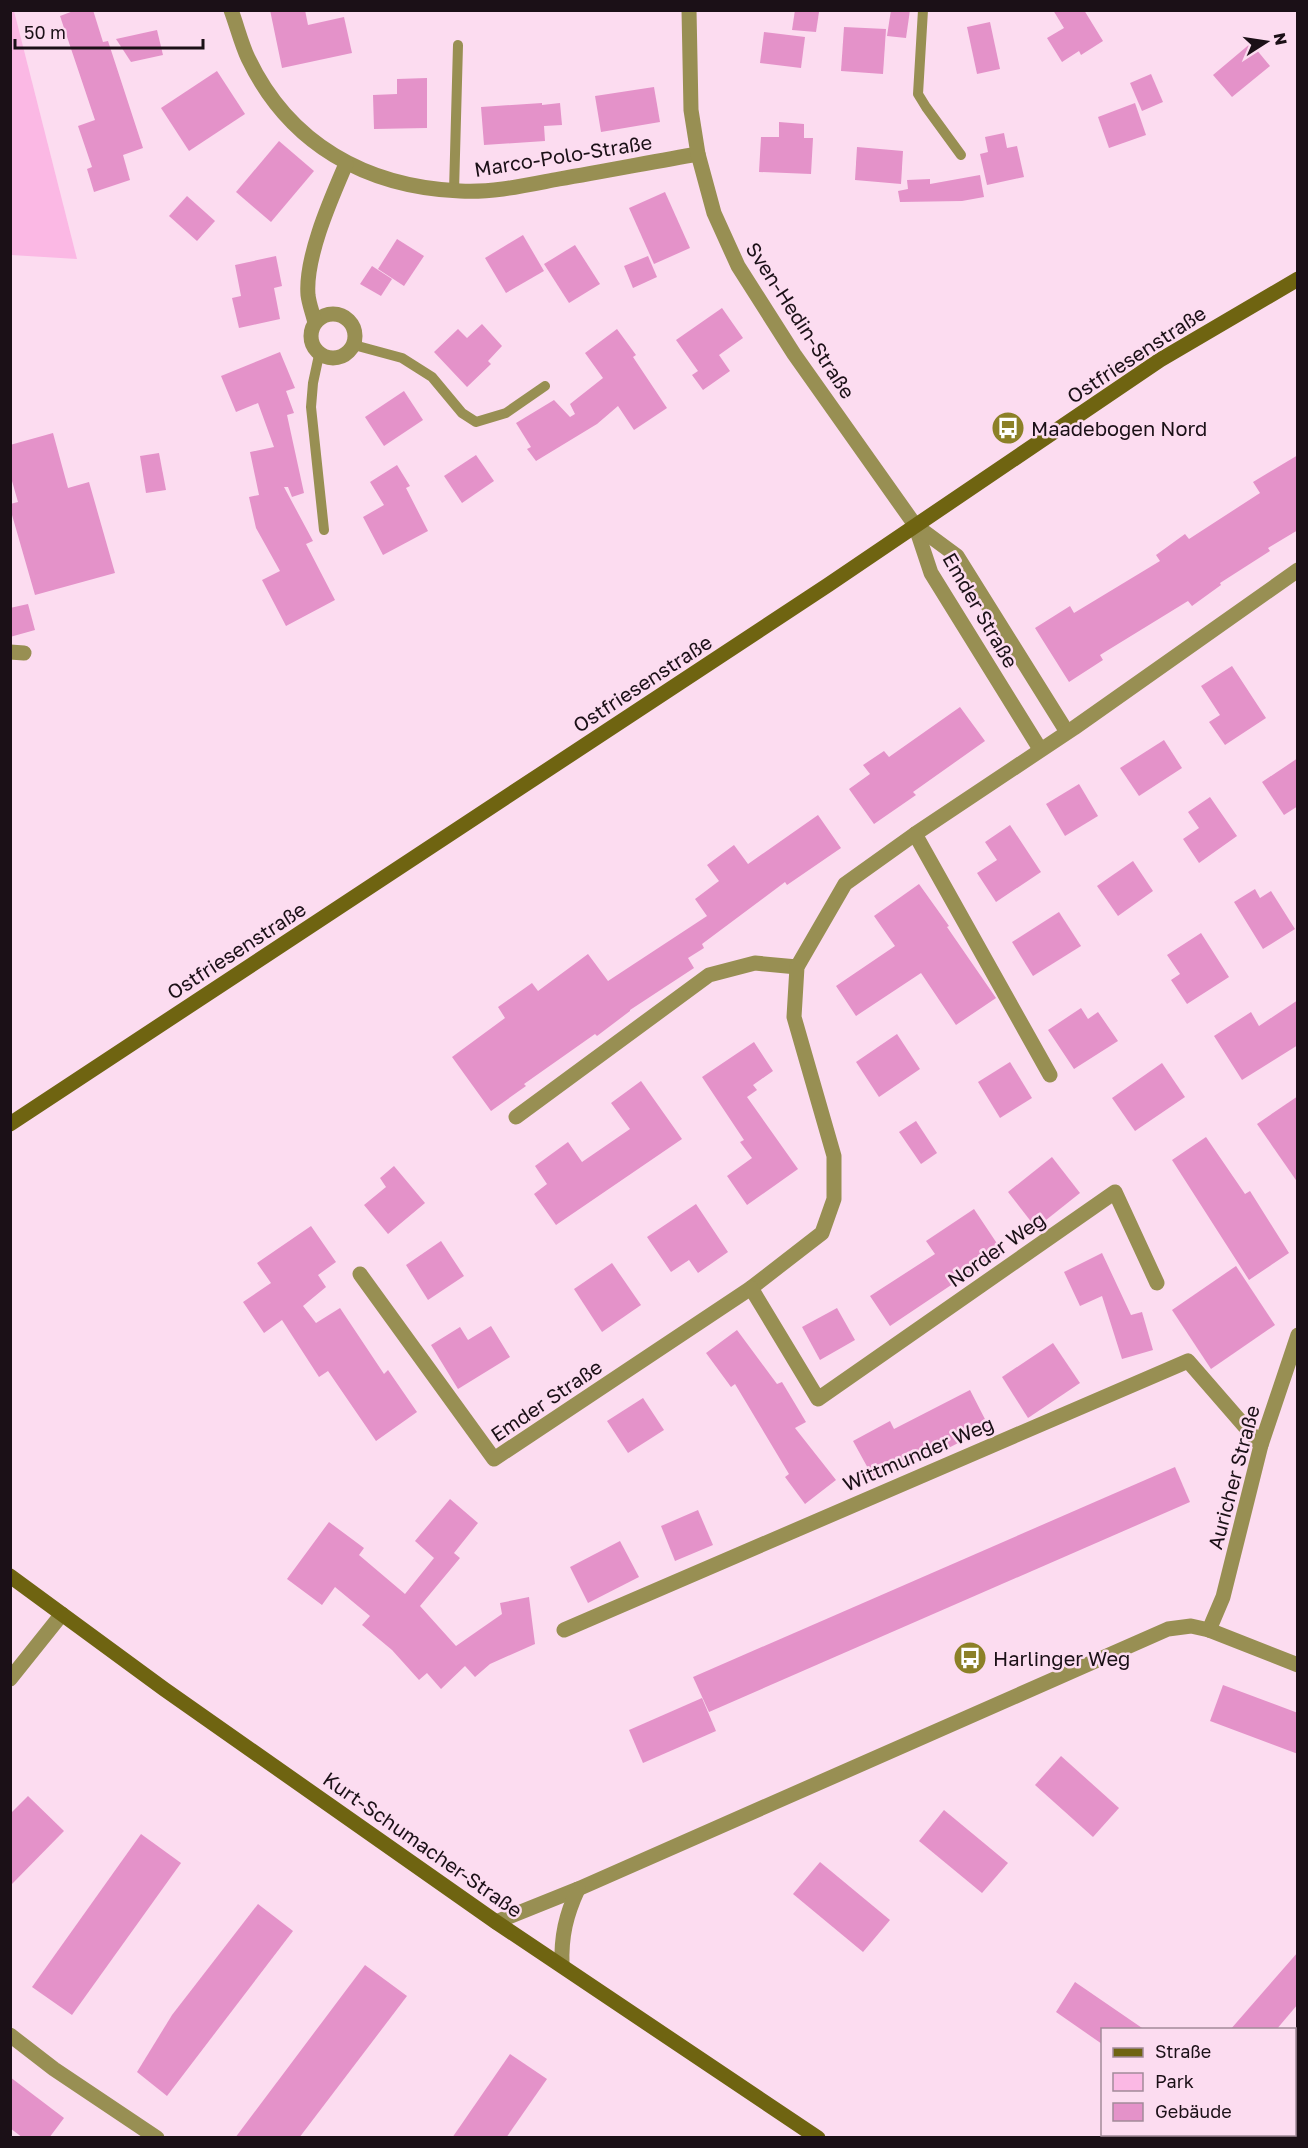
<svg xmlns="http://www.w3.org/2000/svg" width="1308" height="2148" viewBox="0 0 1308 2148" font-family="'Golos Text',sans-serif">
  <style>
    .green { fill: #fbb8e4 }
    .building { fill: #e492c9 }
    .lines { fill: none; stroke-linecap: round; stroke-linejoin: round }
    .lane { stroke: #988f53; stroke-width: 10 }
    .street { stroke: #988f53; stroke-width: 15 }
    .secondary { stroke: #6f6411; stroke-width: 15 }
    .labels { text-anchor: middle; dominant-baseline: central; stroke-width: 5; stroke-linejoin: round; paint-order: stroke }
    .street-label { font-size: 20px; fill: #1b1017; stroke: #fcdcf0 }
    .poi-label { font-size: 20px; fill: #1b1017; stroke: #fcdcf0; text-anchor: start }
  </style>
  <rect width="100%" height="100%" fill="#fcdcf0"/>
  <polygon class="green" points="10,11 14,11 77,259 11,255"/>
  <g class="building">
    <polygon points="76,10 93,10 103,42 108,41 143,148 123,155 130,180 94,192 87,169 92,167 78,126 95,120 60,16"/>
    <polygon points="270,10 305,10 308,25 344,17 352,53 282,68"/>
    <polygon points="795,10 819,12 816,32 792,30"/>
    <polygon points="891,10 910,10 906,38 887,36"/>
    <polygon points="1053,10 1084,10 1103,41 1081,55 1079,51 1062,62 1047,38 1064,28"/>
    <polygon points="990,22 1000,69 977,74 967,27"/>
    <polygon points="844,27 886,29 883,74 841,71"/>
    <polygon points="157,30 163,55 131,62 116,39"/>
    <polygon points="764,32 805,37 801,68 760,63"/>
    <polygon points="1251,43 1270,66 1232,97 1213,75"/>
    <polygon points="217,71 245,114 189,151 161,108"/>
    <polygon points="1151,74 1163,102 1142,111 1130,83"/>
    <polygon points="427,78 427,128 374,129 373,95 397,94 397,79"/>
    <polygon points="654,87 660,122 601,132 595,96"/>
    <polygon points="542,103 542,105 560,103 562,125 544,126 545,141 484,145 481,107"/>
    <polygon points="1135,103 1146,135 1109,148 1098,117"/>
    <polygon points="779,122 804,124 804,138 813,138 811,174 759,172 761,137 779,137"/>
    <polygon points="1004,133 1007,148 1017,146 1024,177 987,185 980,154 988,152 985,137"/>
    <polygon points="279,141 314,171 271,222 236,192"/>
    <polygon points="857,147 903,151 901,184 855,180"/>
    <polygon points="980,175 984,197 962,201 900,202 898,191 908,189 907,180 930,179 930,184"/>
    <polygon points="665,192 690,248 654,264 629,208"/>
    <polygon points="187,196 215,221 197,241 169,216"/>
    <polygon points="523,235 544,271 506,293 485,258"/>
    <polygon points="397,239 424,256 404,286 378,269"/>
    <polygon points="575,245 600,284 569,303 544,264"/>
    <polygon points="276,256 282,286 274,288 280,319 239,328 232,298 241,296 235,265"/>
    <polygon points="648,256 657,277 633,288 624,266"/>
    <polygon points="372,266 392,279 381,296 360,284"/>
    <polygon points="722,308 743,338 719,355 730,371 703,390 692,375 698,371 676,340"/>
    <polygon points="482,324 502,346 488,361 491,364 467,387 434,352 458,329 467,338"/>
    <polygon points="617,329 636,355 633,357 667,408 634,430 618,406 597,424 536,461 527,449 531,447 516,423 554,400 570,417 575,414 570,404 603,378 585,353"/>
    <polygon points="280,352 295,388 286,391 294,413 287,415 304,493 292,497 288,487 284,487 313,541 306,544 335,600 286,626 262,580 280,571 256,528 249,497 259,495 250,452 274,447 258,403 236,412 221,376"/>
    <polygon points="404,391 423,420 384,446 365,417"/>
    <polygon points="53,433 68,488 89,482 115,573 35,595 10,508 10,504 18,502 10,474 10,445"/>
    <polygon points="159,453 166,490 146,493 140,456"/>
    <polygon points="476,455 494,481 462,503 444,476"/>
    <polygon points="1298,455 1298,530 1268,548 1270,551 1220,583 1221,585 1192,606 1188,601 1100,655 1103,660 1069,682 1035,628 1070,606 1074,613 1160,561 1156,555 1185,534 1189,539 1260,493 1253,482"/>
    <polygon points="397,465 410,486 406,488 428,531 383,555 363,517 384,505 370,482"/>
    <polygon points="28,604 35,630 10,637 10,608"/>
    <polygon points="1232,666 1266,718 1225,745 1209,722 1220,715 1201,686"/>
    <polygon points="960,707 985,741 913,792 916,795 874,824 849,789 870,774 863,765 884,751 889,757"/>
    <polygon points="1164,740 1182,768 1139,796 1120,768"/>
    <polygon points="1298,758 1298,806 1284,815 1262,782"/>
    <polygon points="1079,784 1098,816 1065,836 1046,804"/>
    <polygon points="1210,797 1237,836 1199,863 1183,839 1199,828 1188,812"/>
    <polygon points="818,815 841,848 787,885 785,882 702,944 704,948 688,958 694,968 630,1010 630,1011 597,1036 595,1034 524,1084 526,1086 491,1111 452,1057 505,1018 498,1007 532,983 538,991 588,954 608,981 707,916 695,899 719,881 707,865 734,845 748,864"/>
    <polygon points="1010,825 1041,872 996,902 977,873 997,860 985,842"/>
    <polygon points="1133,861 1153,891 1118,916 1097,886"/>
    <polygon points="919,884 949,926 947,927 996,998 956,1025 921,973 856,1016 836,986 895,946 874,916"/>
    <polygon points="1255,889 1260,898 1271,891 1295,929 1263,949 1234,902"/>
    <polygon points="1059,912 1081,946 1033,976 1012,942"/>
    <polygon points="1201,933 1229,977 1187,1004 1171,980 1180,974 1167,955"/>
    <polygon points="1298,1000 1298,1045 1242,1080 1214,1036 1251,1012 1259,1026"/>
    <polygon points="1081,1008 1088,1019 1098,1012 1118,1041 1074,1069 1048,1030"/>
    <polygon points="897,1034 920,1069 879,1097 856,1062"/>
    <polygon points="754,1042 773,1071 753,1085 757,1090 747,1097 798,1169 747,1205 727,1176 752,1158 740,1142 744,1140 702,1077"/>
    <polygon points="1010,1062 1032,1098 1000,1118 978,1082"/>
    <polygon points="1162,1063 1185,1097 1135,1131 1112,1098"/>
    <polygon points="641,1081 682,1139 556,1225 534,1194 547,1184 535,1166 568,1142 582,1162 630,1129 611,1103"/>
    <polygon points="1298,1096 1298,1183 1257,1124"/>
    <polygon points="916,1121 937,1153 921,1164 899,1132"/>
    <polygon points="1206,1137 1245,1194 1250,1191 1289,1253 1249,1280 1172,1160"/>
    <polygon points="1052,1157 1080,1193 1036,1228 1008,1192"/>
    <polygon points="394,1166 425,1203 388,1234 364,1205 386,1187 380,1178"/>
    <polygon points="696,1204 728,1252 698,1273 689,1260 671,1272 647,1237"/>
    <polygon points="974,1209 1002,1251 890,1326 870,1296 935,1254 926,1241"/>
    <polygon points="311,1226 336,1262 318,1275 326,1287 303,1306 316,1323 340,1308 384,1374 388,1370 417,1412 376,1441 328,1371 319,1377 282,1320 264,1333 243,1302 271,1283 257,1263"/>
    <polygon points="441,1241 464,1276 428,1300 406,1265"/>
    <polygon points="1102,1253 1131,1315 1142,1312 1153,1350 1122,1359 1102,1296 1080,1306 1064,1272"/>
    <polygon points="612,1263 641,1305 602,1332 574,1289"/>
    <polygon points="1236,1266 1275,1325 1211,1369 1172,1310"/>
    <polygon points="837,1308 855,1340 820,1360 802,1327"/>
    <polygon points="491,1326 510,1357 458,1389 431,1345 460,1327 468,1340"/>
    <polygon points="737,1330 777,1384 782,1382 806,1422 795,1428 836,1480 805,1504 785,1477 789,1474 735,1384 731,1387 706,1353"/>
    <polygon points="1053,1343 1080,1383 1028,1418 1002,1377"/>
    <polygon points="970,1390 989,1427 935,1455 933,1449 875,1481 853,1441 890,1421 894,1429"/>
    <polygon points="643,1398 664,1430 628,1453 607,1421"/>
    <polygon points="1175,1467 1190,1502 709,1712 693,1677"/>
    <polygon points="450,1499 478,1523 454,1553 460,1558 420,1606 456,1646 502,1614 500,1603 529,1597 535,1644 490,1664 475,1677 465,1666 441,1689 427,1673 419,1680 392,1650 362,1625 370,1616 335,1587 322,1605 287,1579 329,1522 364,1548 359,1555 405,1594 434,1558 415,1541"/>
    <polygon points="698,1510 713,1545 675,1561 661,1526"/>
    <polygon points="620,1541 639,1577 588,1603 570,1567"/>
    <polygon points="1223,1685 1298,1713 1298,1754 1210,1721"/>
    <polygon points="702,1698 716,1731 643,1763 629,1730"/>
    <polygon points="1061,1756 1119,1808 1093,1837 1035,1785"/>
    <polygon points="28,1796 64,1831 10,1886 10,1814"/>
    <polygon points="944,1810 1008,1863 982,1893 919,1841"/>
    <polygon points="141,1834 181,1863 72,2015 32,1987"/>
    <polygon points="820,1862 890,1920 863,1952 793,1894"/>
    <polygon points="258,1904 293,1931 167,2096 137,2072 172,2015"/>
    <polygon points="1298,1952 1298,2004 1276,2030 1230,2030"/>
    <polygon points="365,1965 407,1996 385,2025 299,2138 235,2138"/>
    <polygon points="1075,1982 1145,2030 1102,2030 1102,2044 1056,2012"/>
    <polygon points="510,2054 547,2079 506,2138 452,2138"/>
    <polygon points="10,2077 64,2118 49,2138 23,2138 10,2128"/>
  </g>
  <g class="lines">
    <g class="lane">
      <polyline points="923,10 918,94 926,107 961,155"/>
      <polyline points="454,191 458,45"/>
      <polyline points="354,345 402,358 432,377 462,413 476,422 506,413 545,386"/>
      <polyline points="319,355 313,383 311,407 324,530"/>
    </g>
    <g class="street">
      <path d="M231,10C237,26 241,43 248,58C289,144 366,187 460,191C493,193 527,185 559,179C606,171 652,162 698,154"/>
      <polyline points="689,10 691,110 698,154 714,213 738,266 794,354 915,525 931,573 1040,749"/>
      <circle cx="333" cy="336" r="22"/>
      <path d="M315,323C313,314 309,304 308,295C305,257 331,199 346,164"/>
      <polyline points="915,525 957,556 1067,732"/>
      <polyline points="10,652 24,653"/>
      <polyline points="915,834 1050,1075"/>
      <polyline points="516,1117 709,975 755,963 797,967"/>
      <polyline points="360,1274 494,1459 751,1288 822,1233 834,1199 834,1156 794,1017 797,967 845,884 915,834 1074,728 1298,570"/>
      <polyline points="751,1288 818,1399 1115,1192 1157,1283"/>
      <polyline points="564,1630 1188,1361 1261,1445"/>
      <polyline points="1209,1630 1223,1597 1261,1445 1298,1335"/>
      <polyline points="10,1679 62,1614"/>
      <polyline points="496,1922 578,1889 1168,1629 1191,1626 1209,1630 1298,1665"/>
      <path d="M562,1965C561,1936 566,1915 578,1889"/>
      <polyline points="10,2035 54,2069 157,2138"/>
      <polyline points="1294,2080 1298,2077"/>
    </g>
    <g class="secondary">
      <polyline points="10,1124 828,585 1160,360 1298,279"/>
      <polyline points="10,1576 164,1689 496,1922 818,2138"/>
    </g>
  </g>
  <defs>
    <symbol id="bus-disc" viewBox="-11 -11 22 22"><circle r="9.5" fill="#8c8027" stroke="#fcdcf0"/><path d="M-5-6H5V4H4V6H2V4H-2V6H-4V4H-5ZM-3.5-4V0h7V-4ZM-3.5 1.2v1.5H-2V1.2ZM2 1.2v1.5H3.5V1.2Z" fill="#fff"/></symbol>
  </defs>
  <g fill-rule="evenodd">
    <use href="#bus-disc" x="989" y="409" width="38" height="38"/>
    <use href="#bus-disc" x="951" y="1639" width="38" height="38"/>
  </g>
  <g class="labels">
    <g class="street-label">
      <text transform="translate(563 155) rotate(-9)">Marco-Polo-Straße</text>
      <text transform="translate(801 320) rotate(57)">Sven-Hedin-Straße</text>
      <text transform="translate(1136 354) rotate(-33)">Ostfriesenstraße</text>
      <text transform="translate(981 610) rotate(60)">Emder Straße</text>
      <text transform="translate(642 683) rotate(-33)">Ostfriesenstraße</text>
      <text transform="translate(236 950) rotate(-33)">Ostfriesenstraße</text>
      <text transform="translate(996 1249) rotate(-35)">Norder Weg</text>
      <text transform="translate(546 1400) rotate(-34)">Emder Straße</text>
      <text transform="translate(918 1453) rotate(-23)">Wittmunder Weg</text>
      <text transform="translate(1233 1477) rotate(-75)">Auricher Straße</text>
      <text transform="translate(423 1844) rotate(35)">Kurt-Schumacher-Straße</text>
    </g>
    <g class="poi-label">
      <text x="1031" y="428">Maadebogen Nord</text>
      <text x="993" y="1658">Harlinger Weg</text>
    </g>
  </g>
  <rect width="1308" height="2148" fill="none" stroke="#1b1017" stroke-width="24"/>
  <rect x="1101" y="2028" width="195" height="108" fill="#fcdcf0" stroke="#a28a99" stroke-width="1.5"/>
  <rect x="1113" y="2048" width="30" height="9" fill="#6f6411" stroke="#a28a99" stroke-width="1.5"/>
  <text x="1155" y="2058" font-size="18" fill="#1b1017">Straße</text>
  <rect x="1113" y="2073" width="30" height="18" fill="#fbb8e4" stroke="#a28a99" stroke-width="1.5"/>
  <text x="1155" y="2088" font-size="18" fill="#1b1017">Park</text>
  <rect x="1113" y="2103" width="30" height="18" fill="#e492c9" stroke="#a28a99" stroke-width="1.5"/>
  <text x="1155" y="2118" font-size="18" fill="#1b1017">Gebäude</text>
  <g transform="translate(1266 42) rotate(78)" stroke="#fcdcf0" stroke-width="4.5" paint-order="stroke">
  <path d="M0-4.5L10 22L0 15L-10 22Z" fill="#1b1017"/>
  <text y="-9" font-size="16" font-weight="bold" text-anchor="middle" fill="#1b1017">N</text>
  </g>
  <path d="M15 39v9h188v-9" fill="none" stroke="#1b1017" stroke-width="3"/>
  <text x="24" y="39" font-size="18" fill="#1b1017" stroke="#fcdcf0" stroke-width="4.5" paint-order="stroke">50 m</text>
</svg>
